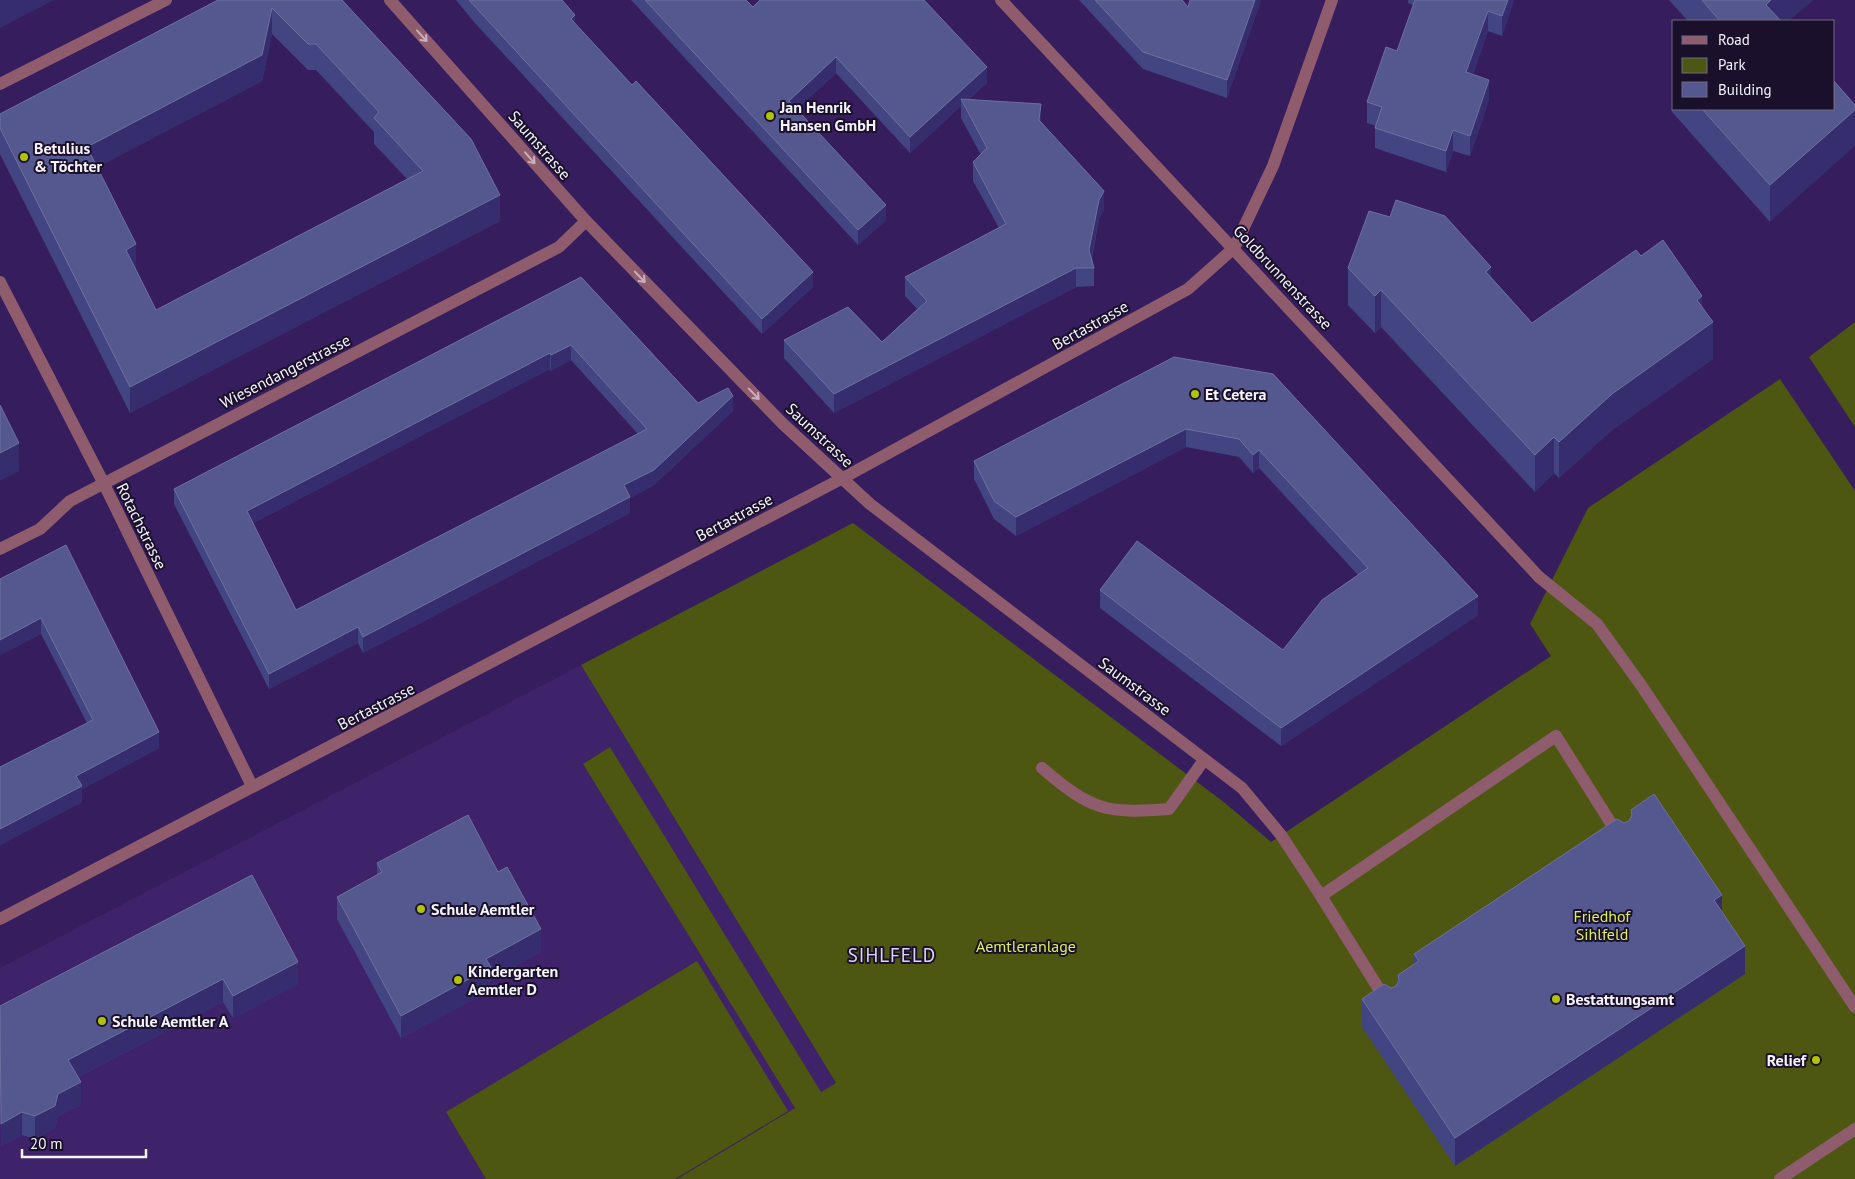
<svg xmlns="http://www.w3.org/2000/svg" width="1855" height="1179" viewBox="0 0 1855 1179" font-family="'PT Sans',sans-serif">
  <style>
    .built { fill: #3e226a }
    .green { fill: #4d5711 }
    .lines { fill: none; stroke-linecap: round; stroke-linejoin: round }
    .lane { stroke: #8f5c6d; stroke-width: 12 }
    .street { stroke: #8f5c6d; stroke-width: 12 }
    .wall { fill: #424582; fill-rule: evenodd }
    .shaded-wall { fill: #352d6e }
    .building { fill: #55588f; stroke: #6e70a0; fill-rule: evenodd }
    .oneway { stroke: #c8b0bc }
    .poi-dot { fill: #afc503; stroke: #1a102c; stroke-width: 2 }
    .labels { text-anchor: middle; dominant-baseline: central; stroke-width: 4; stroke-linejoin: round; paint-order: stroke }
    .poi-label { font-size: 16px; font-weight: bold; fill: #f6f4fc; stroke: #1a102c; text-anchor: start }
    .street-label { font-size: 16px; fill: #f6f4fc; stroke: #1a102c }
    .park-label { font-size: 16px; fill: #dbf34a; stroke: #1a102c }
    .quarter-label { font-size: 19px; letter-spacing: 1px; fill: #ddd4f4; stroke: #1a102c }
  </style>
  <rect width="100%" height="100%" fill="#361d5d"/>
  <polygon class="built" points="581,665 836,1083 677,1179 0,1179 0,968"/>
  <g class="green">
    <polygon points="1855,322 1855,427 1809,357"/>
    <polygon points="1780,379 1855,491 1855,1179 677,1179 795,1108 583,764 610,747 821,1092 836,1083 581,665 853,523 1225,803 1271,842 1551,656 1530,624 1588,508"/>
    <polygon points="697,961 788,1111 675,1179 486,1179 446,1112"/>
  </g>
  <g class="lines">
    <g class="lane">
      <polyline points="1539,577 1597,624 1641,685 1855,1007"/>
      <path d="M1042,768C1091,810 1105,814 1169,809L1204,760"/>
      <polyline points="1281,835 1321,896 1556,736 1619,836"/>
      <polyline points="1321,896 1387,1002"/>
      <polyline points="1780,1179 1855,1129"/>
    </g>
    <g class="street">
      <polyline points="390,0 586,221 783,424 870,504 1242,788 1281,835"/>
      <polyline points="1001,0 1539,577"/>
      <polyline points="0,84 166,0"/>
      <polyline points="0,282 104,484 252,786"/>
      <polyline points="0,549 40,529 70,501 559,247 586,221"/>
      <polyline points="0,919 843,478 1188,289 1234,248 1273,166 1332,0"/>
    </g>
  </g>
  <g class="wall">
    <path d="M218,0H342L500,221L130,413L0,154V114ZM272,34L308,70H316L374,132V144L407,179L156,310L136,270L97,167L262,81Z"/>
    <polygon points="456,0 562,0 575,24 813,287 762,334 474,22"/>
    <polygon points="631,0 746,0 753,7 987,83 968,100 1041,122 1104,209 1099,219 1092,258 1094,268 1094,286 1076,287 834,413 784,358 784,340 882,342 917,309 905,296 905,277 999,228 973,181 973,162 981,155 961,118 961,106 910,153 836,73 797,109 886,220 858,245"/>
    <polygon points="1079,0 1182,0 1188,7 1190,0 1261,0 1227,98 1143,69"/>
    <polygon points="1408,0 1514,0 1502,36 1488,31 1473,74 1489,100 1470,156 1453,151 1446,172 1375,148 1375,128 1376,126 1367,123 1367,102 1397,51 1413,5 1408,3"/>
    <polygon points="1669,0 1813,0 1788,21 1688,21"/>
    <polygon points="1674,74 1674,109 1834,109 1770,222 1672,112 1672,75"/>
    <polygon points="1390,217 1491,277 1532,323 1641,256 1702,307 1713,359 1612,430 1559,478 1554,473 1535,492 1381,327 1375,333 1348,305 1348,268"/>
    <path d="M581,277L698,403L733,411L654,485L630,498V513L363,653L358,643L269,689L174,504V489ZM571,360L638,434L296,610L253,523L550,369L551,371Z"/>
    <polygon points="1174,357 1478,615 1281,746 1100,608 1100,590 1283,650 1358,575 1259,468 1253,473 1239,457 1186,447 1016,536 994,519 974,479 974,461"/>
    <polygon points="66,545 159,748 82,789 82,802 0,845 87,723 41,634 0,655"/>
    <polygon points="1631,810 1722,912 1745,974 1455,1166 1362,1027 1362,999 1396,986 1398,983 1398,975 1414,964 1414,954 1624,823 1629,821 1631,818"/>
    <polygon points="377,863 541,952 491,979 491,990 401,1038 337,919 337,897 377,875"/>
    <polygon points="252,875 298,984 233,1018 223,1002 78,1077 81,1105 58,1116 55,1128 35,1139 22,1135 1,1146 0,1006"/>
  </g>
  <g class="shaded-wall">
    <polygon points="0,0 54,0 0,28"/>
    <polygon points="1255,0 1261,0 1227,98 1227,80"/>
    <polygon points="1508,0 1514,0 1502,36 1502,16"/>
    <polygon points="1771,0 1813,0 1788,21 1766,21 1766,5"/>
    <polygon points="272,8 272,34 262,81 87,173 87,147"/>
    <polygon points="1488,11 1488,31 1466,93 1466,72"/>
    <polygon points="575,15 575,30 571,19"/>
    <polygon points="836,57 836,73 789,116 789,101"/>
    <polygon points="987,67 987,83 963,104 961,99 961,106 910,153 910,137"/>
    <polygon points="1489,80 1489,100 1470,156 1470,136"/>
    <polygon points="1041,104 1041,122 1039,120"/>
    <polygon points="1855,110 1855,146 1770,222 1770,185"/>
    <polygon points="1453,130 1453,151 1446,172 1446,151"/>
    <polygon points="1104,191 1104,209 1099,219 1089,269 1089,250 1099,200"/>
    <polygon points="500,195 500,221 130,413 130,387"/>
    <polygon points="886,205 886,220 858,245 858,230"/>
    <polygon points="136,244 136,270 126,276 126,250"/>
    <polygon points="1491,267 1491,304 1486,272"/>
    <polygon points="1076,268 1076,287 834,413 834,394"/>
    <polygon points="813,272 813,287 762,334 762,319"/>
    <polygon points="1381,290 1381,327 1375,333 1375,296"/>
    <polygon points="1702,296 1702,330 1713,322 1713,359 1612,430 1559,478 1559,442 1697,300"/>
    <polygon points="571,345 571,360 551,371 551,355"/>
    <polygon points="550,353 550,369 247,526 247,511"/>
    <polygon points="733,396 733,411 654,485 630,498 630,513 363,653 363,637"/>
    <polygon points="1186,429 1186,447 1016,536 1016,517"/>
    <polygon points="1554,437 1554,473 1535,492 1535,455"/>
    <polygon points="19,443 19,471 0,481 0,453"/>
    <polygon points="1259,450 1259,468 1253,473 1253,455"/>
    <polygon points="1478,596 1478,615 1281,746 1281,728"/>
    <polygon points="41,618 41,634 0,655 0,640"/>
    <polygon points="358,627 358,643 269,689 269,674"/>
    <polygon points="159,732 159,748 82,789 82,802 0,845 0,829 76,776"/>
    <polygon points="1722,895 1722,923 1714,900"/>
    <polygon points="541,929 541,952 491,979 491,990 401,1038 401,1016 486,959"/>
    <polygon points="1745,946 1745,974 1455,1166 1455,1138"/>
    <polygon points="298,962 298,984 233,1018 233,996"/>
    <polygon points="223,979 223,1002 68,1082 68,1060"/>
    <polygon points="81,1082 81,1105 58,1116 55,1128 35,1139 35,1116 58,1094"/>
    <polygon points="22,1112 22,1135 1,1146 1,1124"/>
  </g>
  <g class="building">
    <path d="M218,0H342L471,139L500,195L130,387L0,128V114ZM272,8L308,44H316L379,112L374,118L423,171L156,310L126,250L136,244L87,147L262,55Z"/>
    <polygon points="469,0 562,0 575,15 571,19 632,85 636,81 813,272 762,319"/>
    <polygon points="645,0 746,0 753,7 760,0 924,0 987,67 910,137 836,57 789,101 886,205 858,230"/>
    <polygon points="1095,0 1182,0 1188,7 1190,0 1255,0 1227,80 1143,52"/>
    <polygon points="1415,0 1508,0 1502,16 1488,11 1466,72 1489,80 1470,136 1453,130 1446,151 1375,128 1382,107 1367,102 1386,47 1397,51"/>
    <polygon points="1702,0 1771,0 1766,5 1781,21 1720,21"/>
    <polygon points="1834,81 1855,105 1855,110 1770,185 1702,109 1834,109"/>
    <polygon points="961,99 1041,104 1039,120 1104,191 1099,200 1089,250 1094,268 1076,268 834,394 784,340 848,307 882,342 927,301 905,277 1006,224 973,162 987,148"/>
    <polygon points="1396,200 1445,216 1491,267 1486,272 1532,323 1636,250 1641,256 1663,240 1702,296 1697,300 1713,322 1612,394 1559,442 1554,437 1535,455 1381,290 1375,296 1348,268 1369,211 1390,217"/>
    <path d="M581,277L698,403L728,388L733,396L654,470L624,485L630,497L363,637L358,627L269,674L174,489ZM571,345L647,429L296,610L247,511L550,353L551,355Z"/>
    <polygon points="1174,357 1273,374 1478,596 1281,728 1100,590 1137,541 1283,650 1322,600 1368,568 1259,450 1253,455 1239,439 1186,429 1016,517 994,501 974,461"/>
    <polygon points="0,405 19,443 0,453"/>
    <polygon points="66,545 159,732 76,776 82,786 0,829 0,767 93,720 41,618 0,640 0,579"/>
    <polygon points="1654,794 1722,895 1714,900 1745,946 1455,1138 1362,999 1384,984 1391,988 1396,986 1399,980 1398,975 1419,961 1414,954 1617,819 1624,823 1629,821 1632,815 1631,810"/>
    <polygon points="468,815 498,872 507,867 541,929 486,959 491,967 401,1016 337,897 382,872 377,863"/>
    <polygon points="252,875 298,962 233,996 223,979 68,1060 81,1082 58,1094 55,1106 35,1116 22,1112 1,1124 0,1006"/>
  </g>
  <defs><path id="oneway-shaft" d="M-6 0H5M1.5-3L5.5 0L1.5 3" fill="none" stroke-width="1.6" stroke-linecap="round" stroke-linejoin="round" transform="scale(1.25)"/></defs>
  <g class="oneway">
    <use href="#oneway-shaft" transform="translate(422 36) rotate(48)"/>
    <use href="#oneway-shaft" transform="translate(530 158) rotate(49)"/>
    <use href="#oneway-shaft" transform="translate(640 277) rotate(46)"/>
    <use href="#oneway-shaft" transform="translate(754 394) rotate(46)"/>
  </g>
  <g class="poi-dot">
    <circle cx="770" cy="116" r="5"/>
    <circle cx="24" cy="157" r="5"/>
    <circle cx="1195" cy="394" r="5"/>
    <circle cx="421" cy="909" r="5"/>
    <circle cx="458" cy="980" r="5"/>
    <circle cx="1556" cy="999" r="5"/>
    <circle cx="102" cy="1021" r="5"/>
    <circle cx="1816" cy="1060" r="5"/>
  </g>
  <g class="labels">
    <g class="poi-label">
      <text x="780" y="107">Jan Henrik<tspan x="780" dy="18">Hansen GmbH</tspan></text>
      <text x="34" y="148">Betulius<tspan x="34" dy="18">&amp; Töchter</tspan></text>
      <text x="1205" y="394">Et Cetera</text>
      <text x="431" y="909">Schule Aemtler</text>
      <text x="468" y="971">Kindergarten<tspan x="468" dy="18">Aemtler D</tspan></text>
      <text x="1566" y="999">Bestattungsamt</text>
      <text x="112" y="1021">Schule Aemtler A</text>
      <text x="1806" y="1060" text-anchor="end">Relief</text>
    </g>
    <g class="street-label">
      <text transform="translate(540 145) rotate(49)">Saumstrasse</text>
      <text transform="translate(1283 277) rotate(47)">Goldbrunnenstrasse</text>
      <text transform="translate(1090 325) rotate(-29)">Bertastrasse</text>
      <text transform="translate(285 371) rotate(-27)">Wiesendangerstrasse</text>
      <text transform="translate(820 435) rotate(43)">Saumstrasse</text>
      <text transform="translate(734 517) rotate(-28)">Bertastrasse</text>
      <text transform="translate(142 526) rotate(64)">Rotachstrasse</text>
      <text transform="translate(1135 686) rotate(37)">Saumstrasse</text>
      <text transform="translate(376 706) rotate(-27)">Bertastrasse</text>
    </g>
    <g class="park-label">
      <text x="1602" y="916">Friedhof<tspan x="1602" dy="18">Sihlfeld</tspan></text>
      <text x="1026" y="946">Aemtleranlage</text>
    </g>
    <g class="quarter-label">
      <text x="892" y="955">SIHLFELD</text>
    </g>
  </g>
  <rect x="1672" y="20" width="162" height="90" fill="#1a102c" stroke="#726b7f"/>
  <rect x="1682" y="36" width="25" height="8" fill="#8f5c6d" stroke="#726b7f"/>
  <text x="1718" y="45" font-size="15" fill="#f6f4fc">Road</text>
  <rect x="1682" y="58" width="25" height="15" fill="#4d5711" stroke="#726b7f"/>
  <text x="1718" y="70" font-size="15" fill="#f6f4fc">Park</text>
  <rect x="1682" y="82" width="25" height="15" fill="#55588f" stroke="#726b7f"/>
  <text x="1718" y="95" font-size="15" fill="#f6f4fc">Building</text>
  <path d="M22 1149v8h124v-8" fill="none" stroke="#f6f4fc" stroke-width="2.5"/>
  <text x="30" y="1149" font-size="15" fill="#f6f4fc" stroke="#1a102c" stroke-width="4" paint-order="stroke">20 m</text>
</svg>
